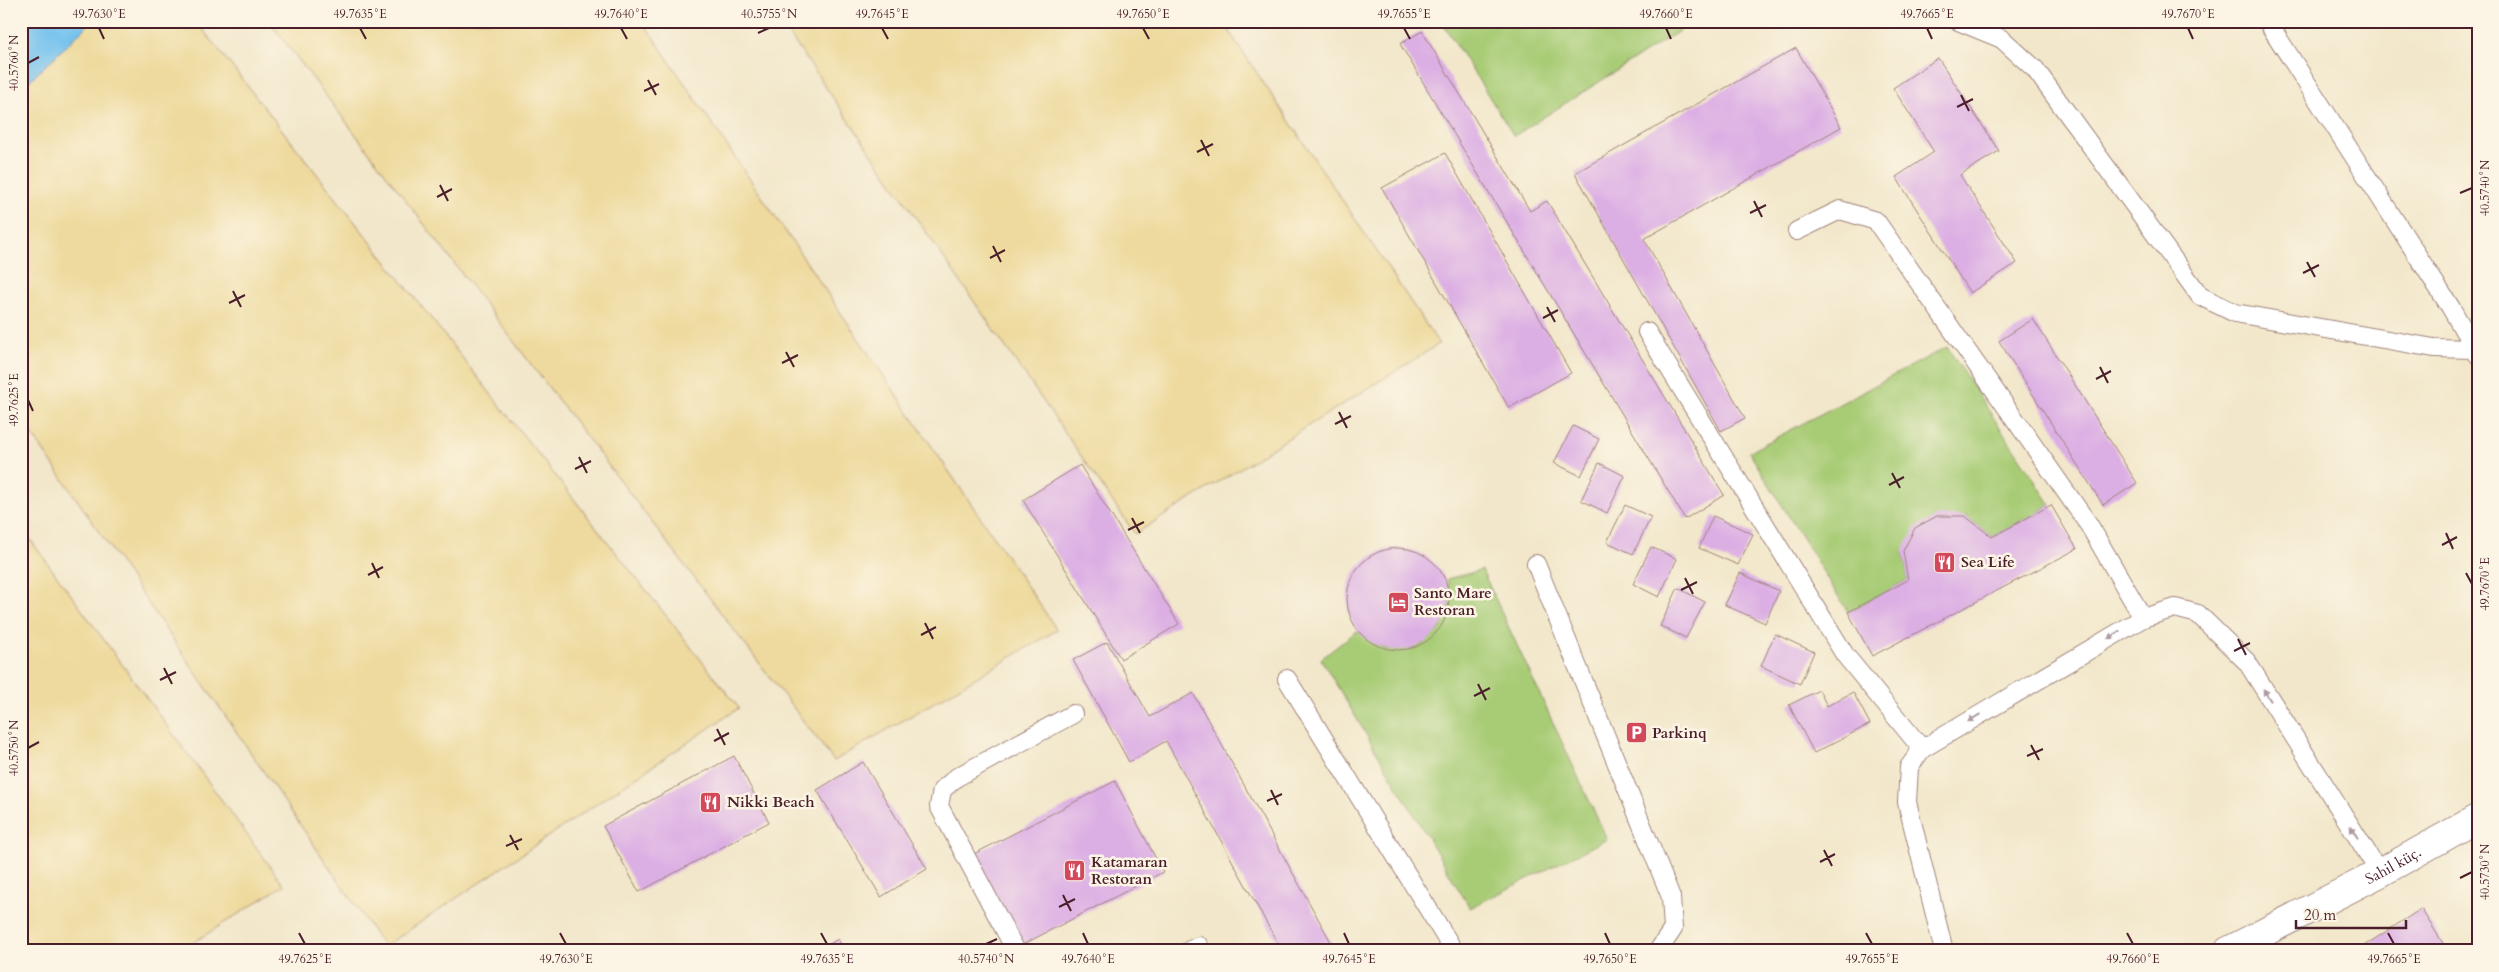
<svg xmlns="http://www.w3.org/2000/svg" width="2499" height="972" viewBox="0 0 2499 972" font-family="Cardo,serif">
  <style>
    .green { fill: #a8cc76; stroke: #797650 }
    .sand { fill: #eeda9e; stroke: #9c7c64 }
    .water { fill: #72c1ed; stroke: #5e708c }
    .building { fill: #dcafe4 }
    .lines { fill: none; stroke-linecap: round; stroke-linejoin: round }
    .service-casing { stroke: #9e837a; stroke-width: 20 }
    .primary-casing { stroke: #9e837a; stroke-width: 30 }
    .service { stroke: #fff; stroke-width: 18 }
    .primary { stroke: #fff; stroke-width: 28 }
    .oneway { fill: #ae9aa0 }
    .ticks { fill: none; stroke: #4a1f2b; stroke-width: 2 }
    .labels { text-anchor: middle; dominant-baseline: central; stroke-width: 5; stroke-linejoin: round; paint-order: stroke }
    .poi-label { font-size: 15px; font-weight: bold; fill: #4a1f2b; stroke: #fcf5e5; text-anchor: start }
    .street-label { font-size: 15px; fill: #4a1f2b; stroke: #fcf5e5 }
    .neatline { fill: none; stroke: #4a1f2b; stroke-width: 2 }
    .ticks-label { font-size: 12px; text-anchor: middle; fill: #4a1f2b }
  </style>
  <rect width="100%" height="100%" fill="#fcf5e5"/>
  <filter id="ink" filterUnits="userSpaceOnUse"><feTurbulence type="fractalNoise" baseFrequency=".02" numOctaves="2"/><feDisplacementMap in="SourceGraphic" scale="10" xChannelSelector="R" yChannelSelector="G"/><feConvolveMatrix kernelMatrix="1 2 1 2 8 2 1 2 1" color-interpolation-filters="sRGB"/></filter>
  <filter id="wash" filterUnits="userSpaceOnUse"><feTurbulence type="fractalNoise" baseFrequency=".0096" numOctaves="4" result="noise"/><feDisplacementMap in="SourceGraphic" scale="20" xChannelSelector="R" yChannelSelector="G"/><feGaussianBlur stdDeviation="1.12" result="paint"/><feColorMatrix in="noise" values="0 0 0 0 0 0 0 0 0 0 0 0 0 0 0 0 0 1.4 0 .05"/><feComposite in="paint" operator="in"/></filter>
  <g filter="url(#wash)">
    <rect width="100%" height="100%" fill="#f2e7ca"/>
    <g class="green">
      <polygon points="1441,21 1695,21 1514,136"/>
      <polygon points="1947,347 2051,505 1992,537 1965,516 1903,551 1908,580 1848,612 1749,452"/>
      <polygon points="1482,570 1607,839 1470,908 1321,659 1357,631 1384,649 1417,648 1441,628 1451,597 1447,579"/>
    </g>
    <g class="sand">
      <polygon points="92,21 196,21 739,708 384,947 21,418 21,89"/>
      <polygon points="269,21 642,21 1057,630 834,761"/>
      <polygon points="780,21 1222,21 1439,344 1135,534"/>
      <polygon points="21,527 284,885 180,951 21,951"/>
    </g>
    <polygon class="water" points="21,21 92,21 21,89"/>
    <g id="blocks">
      <g class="building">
        <polygon points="1422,31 1530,211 1547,201 1724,495 1685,519 1400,44"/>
        <polygon points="1796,48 1841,127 1644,239 1745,418 1721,431 1575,173"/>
        <polygon points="1938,58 1999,151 1960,175 2017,263 1970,293 1896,177 1934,152 1893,88"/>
        <polygon points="1445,153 1571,373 1509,408 1382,188"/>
        <polygon points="2033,319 2137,483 2103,505 1999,341"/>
        <polygon points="1573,426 1599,439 1581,476 1554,463"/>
        <polygon points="1599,463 1625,476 1607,513 1581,500"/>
        <polygon points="1080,465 1179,624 1121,659 1023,500"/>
        <polygon points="1625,505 1651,517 1633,554 1607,542"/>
        <polygon points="2051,505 2077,549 1872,656 1848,612 1908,580 1903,551 1915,528 1937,516 1965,516 1992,537"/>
        <polygon points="1713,516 1753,534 1738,565 1699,548"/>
        <polygon points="1651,547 1677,559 1659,597 1633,584"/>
        <circle cx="1398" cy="599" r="51"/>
        <polygon points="1740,573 1779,591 1765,623 1725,605"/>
        <polygon points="1678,588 1705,602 1686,638 1660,626"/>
        <polygon points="1775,634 1814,652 1800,684 1761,666"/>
        <polygon points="1107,642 1150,717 1193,693 1336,951 1282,951 1166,741 1129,762 1073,660"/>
        <polygon points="1819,690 1827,706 1853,692 1870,724 1814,753 1789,705"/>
        <polygon points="734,756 769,822 639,892 603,826"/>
        <polygon points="863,762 927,869 881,897 817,790"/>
        <polygon points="1115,781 1163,872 1022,945 974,854"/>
        <polygon points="2421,909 2448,951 2356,951"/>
        <polygon points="838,939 844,951 818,951"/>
      </g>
    </g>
  </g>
  <g filter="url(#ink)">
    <use href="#blocks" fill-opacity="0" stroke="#9e837a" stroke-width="1"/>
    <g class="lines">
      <defs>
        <g id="service">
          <polyline points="1958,21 2002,39 2035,69 2200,296 2235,313 2434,348 2474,349"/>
          <polyline points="2267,21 2451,308 2478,355"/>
          <polyline points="1797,231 1840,210 1876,221 2089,525 2143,618"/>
          <polyline points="1647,332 1845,655 1922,749"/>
          <polyline points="1536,564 1671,897 1673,929 1658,951"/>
          <polyline points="1287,679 1454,951"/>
          <polyline points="1016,951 939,806 942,790 957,777 1073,714"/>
          <polyline points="1188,951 1199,946"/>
          <polyline points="1944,951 1907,802 1909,767 1922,749 2143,618 2175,608 2198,614 2247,662 2380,873"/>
        </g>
        <g id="primary">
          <path id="s1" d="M2228,951L2380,873L2478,818"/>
        </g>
      </defs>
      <use href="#service" class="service-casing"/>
      <use href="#primary" class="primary-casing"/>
      <use href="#service" class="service"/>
      <use href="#primary" class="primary"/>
    </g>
    <defs><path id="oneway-solid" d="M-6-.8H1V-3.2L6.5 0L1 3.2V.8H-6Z" transform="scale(1.25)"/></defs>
    <g class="oneway">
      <use href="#oneway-solid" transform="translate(2114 635) rotate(149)"/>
      <use href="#oneway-solid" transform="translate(2267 695) rotate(-122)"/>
      <use href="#oneway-solid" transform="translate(1974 718) rotate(149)"/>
      <use href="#oneway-solid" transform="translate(2354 832) rotate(-122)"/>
    </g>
  </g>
  <path class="ticks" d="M99,28L104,39M360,28L366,39M621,28L627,39M882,28L888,39M1143,28L1149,39M1404,28L1410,39M1666,28L1671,39M1927,28L1932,39M2188,28L2193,39M758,33L769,28M28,63L39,57M648,80L656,95M644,91L659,84M1961,95L1969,111M1957,107L1973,99M1201,140L1209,156M1197,152L1213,144M440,185L448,201M2460,193L2472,188M437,197L452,189M1754,201L1762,217M1750,213L1766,205M993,246L1001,262M990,258L1005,250M2307,262L2315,277M2303,273L2319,265M233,291L241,307M229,303L245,295M1547,307L1555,322M1543,318L1558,310M786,352L794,367M782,363L798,355M2100,367L2108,383M2096,379L2111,371M28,400L33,411M1339,412L1347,428M1335,424L1351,416M579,457L587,473M575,469L591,461M1892,473L1900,488M1889,485L1904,477M1132,518L1140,533M1128,530L1144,522M2446,533L2453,549M2442,545L2457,537M372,563L379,578M2466,573L2472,584M368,575L383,567M1685,578L1693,594M1681,590L1697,582M925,623L933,639M921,635L936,627M2238,639L2246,655M2234,651L2250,643M164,668L172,684M160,680L176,672M1478,684L1486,700M1474,696L1490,688M717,729L725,745M714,741L729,733M2031,745L2039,760M28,748L39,742M2027,756L2043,749M1271,790L1278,805M1267,801L1282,794M510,835L518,850M506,846L522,839M1824,850L1832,866M1820,862L1835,854M2460,878L2472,872M1063,895L1071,911M1059,907L1075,899M299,933L305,944M560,933L566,944M821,933L827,944M1083,933L1088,944M1344,933L1349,944M1605,933L1610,944M1866,933L1872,944M2127,933L2133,944M2388,933L2394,944M986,944L997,939"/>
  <defs>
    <symbol id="restaurant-square" viewBox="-11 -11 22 22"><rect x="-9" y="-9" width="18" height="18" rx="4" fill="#d1495b" stroke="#fcf5e5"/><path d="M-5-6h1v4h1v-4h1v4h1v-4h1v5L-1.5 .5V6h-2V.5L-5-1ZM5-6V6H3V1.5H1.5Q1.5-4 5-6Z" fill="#fff"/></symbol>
    <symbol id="hotel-square" viewBox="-11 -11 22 22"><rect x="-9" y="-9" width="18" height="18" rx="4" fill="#d1495b" stroke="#fcf5e5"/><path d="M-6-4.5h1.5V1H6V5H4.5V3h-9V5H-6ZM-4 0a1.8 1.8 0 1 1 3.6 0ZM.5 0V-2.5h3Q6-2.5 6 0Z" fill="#fff"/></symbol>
    <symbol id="parking-square" viewBox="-11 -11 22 22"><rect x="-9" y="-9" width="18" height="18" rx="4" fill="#d1495b" stroke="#fcf5e5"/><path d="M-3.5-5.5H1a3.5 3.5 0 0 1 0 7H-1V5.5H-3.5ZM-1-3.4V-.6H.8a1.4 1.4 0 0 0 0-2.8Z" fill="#fff"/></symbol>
  </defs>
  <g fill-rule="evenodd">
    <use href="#restaurant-square" x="1932" y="550" width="25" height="25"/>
    <use href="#hotel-square" x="1386" y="590" width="25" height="25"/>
    <use href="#parking-square" x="1624" y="720" width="25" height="25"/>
    <use href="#restaurant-square" x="698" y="790" width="25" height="25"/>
    <use href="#restaurant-square" x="1062" y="858" width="25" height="25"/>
  </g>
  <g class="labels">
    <g class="poi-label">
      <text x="1961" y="562">Sea Life</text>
      <text x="1414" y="593">Santo Mare<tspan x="1414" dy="17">Restoran</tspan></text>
      <text x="1652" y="733">Parkinq</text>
      <text x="727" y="802">Nikki Beach</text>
      <text x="1091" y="862">Katamaran<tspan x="1091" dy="17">Restoran</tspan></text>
    </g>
    <g class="street-label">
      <text stroke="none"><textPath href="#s1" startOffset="186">Sahil küç.</textPath></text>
    </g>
  </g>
  <rect width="2499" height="972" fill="none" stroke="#fcf5e5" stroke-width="55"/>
  <path d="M2296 920v8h110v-8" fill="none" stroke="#4a1f2b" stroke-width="2.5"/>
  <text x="2304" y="920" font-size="15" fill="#4a1f2b" stroke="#fcf5e5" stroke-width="4" paint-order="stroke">20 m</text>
  <rect x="28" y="28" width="2444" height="916" class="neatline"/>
  <g class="ticks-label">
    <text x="99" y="18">49.7630°E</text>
    <text x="360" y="18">49.7635°E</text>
    <text x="621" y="18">49.7640°E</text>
    <text x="769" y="18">40.5755°N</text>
    <text x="882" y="18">49.7645°E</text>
    <text x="1143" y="18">49.7650°E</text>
    <text x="1404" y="18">49.7655°E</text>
    <text x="1666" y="18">49.7660°E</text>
    <text x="1927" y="18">49.7665°E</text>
    <text x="2188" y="18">49.7670°E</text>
    <text transform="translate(14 63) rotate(-90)" y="4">40.5760°N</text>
    <text transform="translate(2485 188) rotate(-90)" y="4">40.5740°N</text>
    <text transform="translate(14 400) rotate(-90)" y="4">49.7625°E</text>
    <text transform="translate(2485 584) rotate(-90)" y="4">49.7670°E</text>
    <text transform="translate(14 748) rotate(-90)" y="4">40.5750°N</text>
    <text transform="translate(2485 872) rotate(-90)" y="4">40.5730°N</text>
    <text x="305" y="963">49.7625°E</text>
    <text x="566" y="963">49.7630°E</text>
    <text x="827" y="963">49.7635°E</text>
    <text x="986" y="963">40.5740°N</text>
    <text x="1088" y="963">49.7640°E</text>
    <text x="1349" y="963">49.7645°E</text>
    <text x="1610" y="963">49.7650°E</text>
    <text x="1872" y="963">49.7655°E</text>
    <text x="2133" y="963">49.7660°E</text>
    <text x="2394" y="963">49.7665°E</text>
  </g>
</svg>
